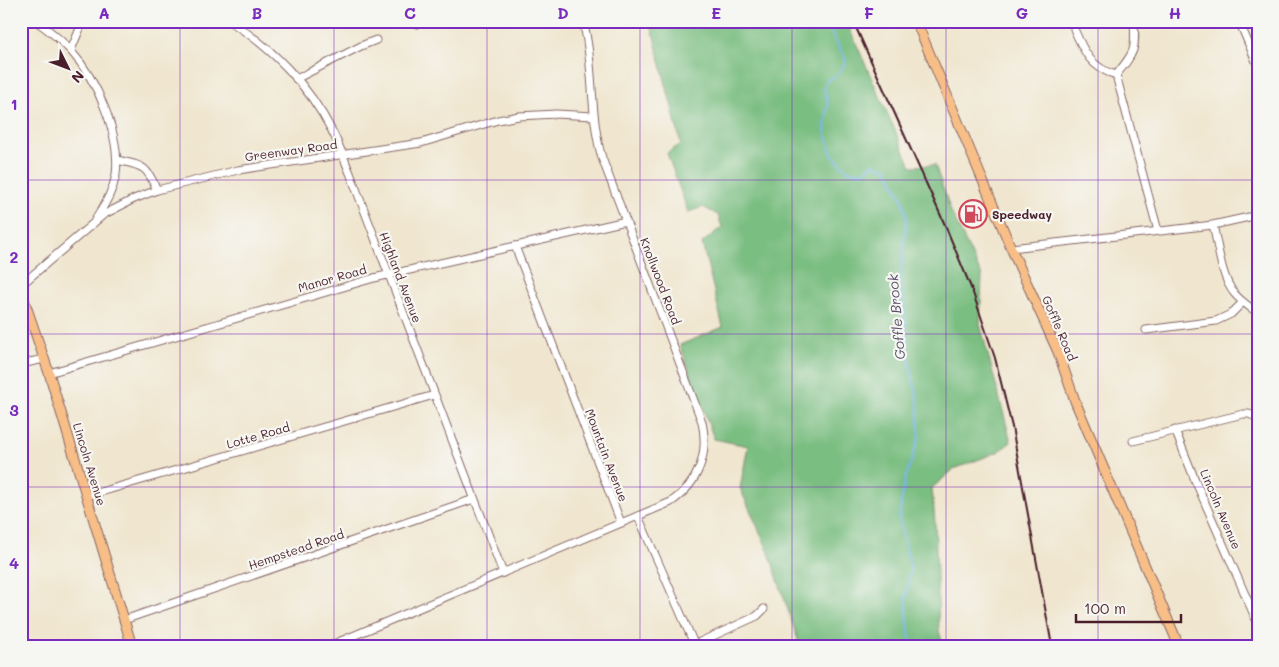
<svg xmlns="http://www.w3.org/2000/svg" width="1279" height="667" viewBox="0 0 1279 667" font-family="Mali,sans-serif">
  <style>
    .forest { fill: #7abe81; stroke: #626e56 }
    .lines { fill: none; stroke-linecap: round; stroke-linejoin: round }
    .stream { stroke: #77b6ea; stroke-width: 2 }
    .minor-casing { stroke: #846564; stroke-width: 9 }
    .major-casing { stroke: #846564; stroke-width: 11 }
    .minor { stroke: #fff; stroke-width: 7 }
    .major { stroke: #f7be87; stroke-width: 9 }
    .rail { stroke: #4a1f2b; stroke-width: 2 }
    .grid { fill: none; stroke: #7b2cbf; stroke-width: 1; stroke-opacity: 0.55 }
    .labels { text-anchor: middle; dominant-baseline: central; stroke-width: 4.5; stroke-linejoin: round; paint-order: stroke }
    .street-label { font-size: 12px; fill: #4a1f2b; stroke: #f6f6f2 }
    .poi-label { font-size: 12px; font-weight: bold; fill: #4a1f2b; stroke: #f6f6f2; text-anchor: start }
    .water-label { font-size: 14px; font-style: italic; fill: #5a546e; stroke: #f6f6f2 }
    .neatline { fill: none; stroke: #7b2cbf; stroke-width: 2 }
    .grid-label { font-size: 16px; text-anchor: middle; font-weight: bold; fill: #7b2cbf }
  </style>
  <rect width="100%" height="100%" fill="#f6f6f2"/>
  <filter id="ink" filterUnits="userSpaceOnUse"><feTurbulence type="fractalNoise" baseFrequency=".02" numOctaves="2"/><feDisplacementMap in="SourceGraphic" scale="10" xChannelSelector="R" yChannelSelector="G"/><feConvolveMatrix kernelMatrix="1 2 1 2 8 2 1 2 1" color-interpolation-filters="sRGB"/></filter>
  <filter id="wash" filterUnits="userSpaceOnUse"><feTurbulence type="fractalNoise" baseFrequency=".0096" numOctaves="4" result="noise"/><feDisplacementMap in="SourceGraphic" scale="20" xChannelSelector="R" yChannelSelector="G"/><feGaussianBlur stdDeviation="1.12" result="paint"/><feColorMatrix in="noise" values="0 0 0 0 0 0 0 0 0 0 0 0 0 0 0 0 0 1.4 0 .05"/><feComposite in="paint" operator="in"/></filter>
  <g filter="url(#wash)">
    <rect width="100%" height="100%" fill="#f0e6cf"/>
    <polygon class="forest" points="650,21 846,21 911,166 935,165 952,214 982,276 980,324 1011,442 998,452 954,469 932,488 935,522 939,630 943,646 800,646 768,550 740,488 748,446 714,439 680,345 723,327 702,243 722,227 718,215 703,207 688,212 667,153 681,144"/>
    <g class="lines">
      <path class="stream" d="M825,21L846,60C841,71 838,76 827,80L824,88L828,105L825,122V132L832,155L847,170L855,172H864L873,164L887,169L903,201L907,218L901,271L910,365L918,401L919,438L904,483L899,519L911,569L906,598L909,635L914,646"/>
    </g>
  </g>
  <g filter="url(#ink)">
    <g class="lines">
      <defs>
        <g id="minor">
          <path d="M36,21C49,30 61,40 71,51C97,80 121,135 116,175C113,190 104,207 95,220"/>
          <path d="M229,21C272,47 309,86 332,131C339,144 344,159 350,173L503,573"/>
          <polyline points="1239,21 1258,66"/>
          <polyline points="417,24 426,21"/>
          <path d="M1074,29C1084,52 1091,68 1116,75"/>
          <polyline points="71,50 83,21"/>
          <polyline points="1116,75 1158,231"/>
          <path d="M1116,75C1135,52 1136,50 1134,21"/>
          <polyline points="296,79 361,46 376,40"/>
          <path d="M117,160C142,166 146,164 157,190"/>
          <path d="M1213,225C1218,245 1221,277 1234,293C1240,301 1250,307 1258,313"/>
          <polyline points="515,246 621,523"/>
          <polyline points="1011,248 1213,225 1258,215"/>
          <polyline points="21,285 103,215 134,199 157,190 238,170 421,143 498,120 519,116 556,114 594,116"/>
          <polyline points="1146,330 1216,321 1231,314 1243,302"/>
          <polyline points="21,364 44,359"/>
          <polyline points="49,373 374,278 626,221"/>
          <polyline points="1175,430 1195,480 1258,624"/>
          <polyline points="1133,441 1243,414 1249,414 1258,418"/>
          <polyline points="87,496 434,395"/>
          <polyline points="638,516 695,646"/>
          <polyline points="124,620 474,499"/>
          <path d="M329,646L671,502C699,483 709,454 702,422L602,158C589,114 595,67 583,21"/>
          <polyline points="691,646 757,616 764,609"/>
          <polyline points="1251,646 1258,643"/>
        </g>
        <g id="major">
          <polyline points="916,21 1011,248 1058,352 1075,401 1179,646"/>
          <polyline points="21,291 49,373 132,646"/>
        </g>
      </defs>
      <use href="#minor" class="minor-casing"/>
      <use href="#major" class="major-casing"/>
      <use href="#minor" class="minor"/>
      <use href="#major" class="major"/>
      <polyline class="rail" points="853,21 945,225 972,290 995,358 1012,427 1052,646"/>
    </g>
  </g>
  <path class="grid" d="M180,21V646M334,21V646M487,21V646M640,21V646M792,21V646M946,21V646M1098,21V646M21,180H1258M21,334H1258M21,487H1258"/>
  <defs>
    <symbol id="fuel-ring" viewBox="-11 -11 22 22"><circle r="9.5" fill="#f6f6f2" stroke="#d1495b" stroke-width="1.5"/><path d="M-5.5-6h7V0h2V4h1.3V-2.5L3-4.5l.8-.8L6-3V5H2.5V1h-1V6h-7ZM-4.2-4.7v3.2H.2V-4.7Z" fill="#d1495b"/></symbol>
  </defs>
  <g fill-rule="evenodd">
    <use href="#fuel-ring" x="957" y="198" width="32" height="32"/>
  </g>
  <g class="labels">
    <g class="street-label">
      <text transform="translate(291 150) rotate(-8)">Greenway Road</text>
      <text transform="translate(401 277) rotate(69)">Highland Avenue</text>
      <text transform="translate(332 278) rotate(-16)">Manor Road</text>
      <text transform="translate(661 281) rotate(69)">Knollwood Road</text>
      <text transform="translate(1060 328) rotate(67)">Goffle Road</text>
      <text transform="translate(258 435) rotate(-16)">Lotte Road</text>
      <text transform="translate(607 455) rotate(69)">Mountain Avenue</text>
      <text transform="translate(90 464) rotate(73)">Lincoln Avenue</text>
      <text transform="translate(1221 509) rotate(67)">Lincoln Avenue</text>
      <text transform="translate(296 549) rotate(-19)">Hempstead Road</text>
    </g>
    <g class="poi-label">
      <text x="992" y="214">Speedway</text>
    </g>
    <g class="water-label">
      <text transform="translate(896 317) rotate(-95)">Goffle Brook</text>
    </g>
  </g>
  <rect width="1279" height="667" fill="none" stroke="#f6f6f2" stroke-width="55"/>
  <g transform="translate(68 68) rotate(132)" stroke="#f6f6f2" stroke-width="4" paint-order="stroke">
  <path d="M0-4L9 19L0 12L-9 19Z" fill="#4a1f2b"/>
  <text y="-8" font-size="14" font-weight="bold" text-anchor="middle" fill="#4a1f2b">N</text>
  </g>
  <path d="M1076 614v8h105v-8" fill="none" stroke="#4a1f2b" stroke-width="2.5"/>
  <text x="1084" y="614" font-size="15" fill="#4a1f2b" stroke="#f6f6f2" stroke-width="4" paint-order="stroke">100 m</text>
  <rect x="28" y="28" width="1224" height="612" class="neatline"/>
  <g class="grid-label">
    <text x="104" y="19">A</text>
    <text x="257" y="19">B</text>
    <text x="410" y="19">C</text>
    <text x="563" y="19">D</text>
    <text x="716" y="19">E</text>
    <text x="869" y="19">F</text>
    <text x="1022" y="19">G</text>
    <text x="1175" y="19">H</text>
    <text x="14" y="110">1</text>
    <text x="14" y="263">2</text>
    <text x="14" y="416">3</text>
    <text x="14" y="569">4</text>
  </g>
</svg>
